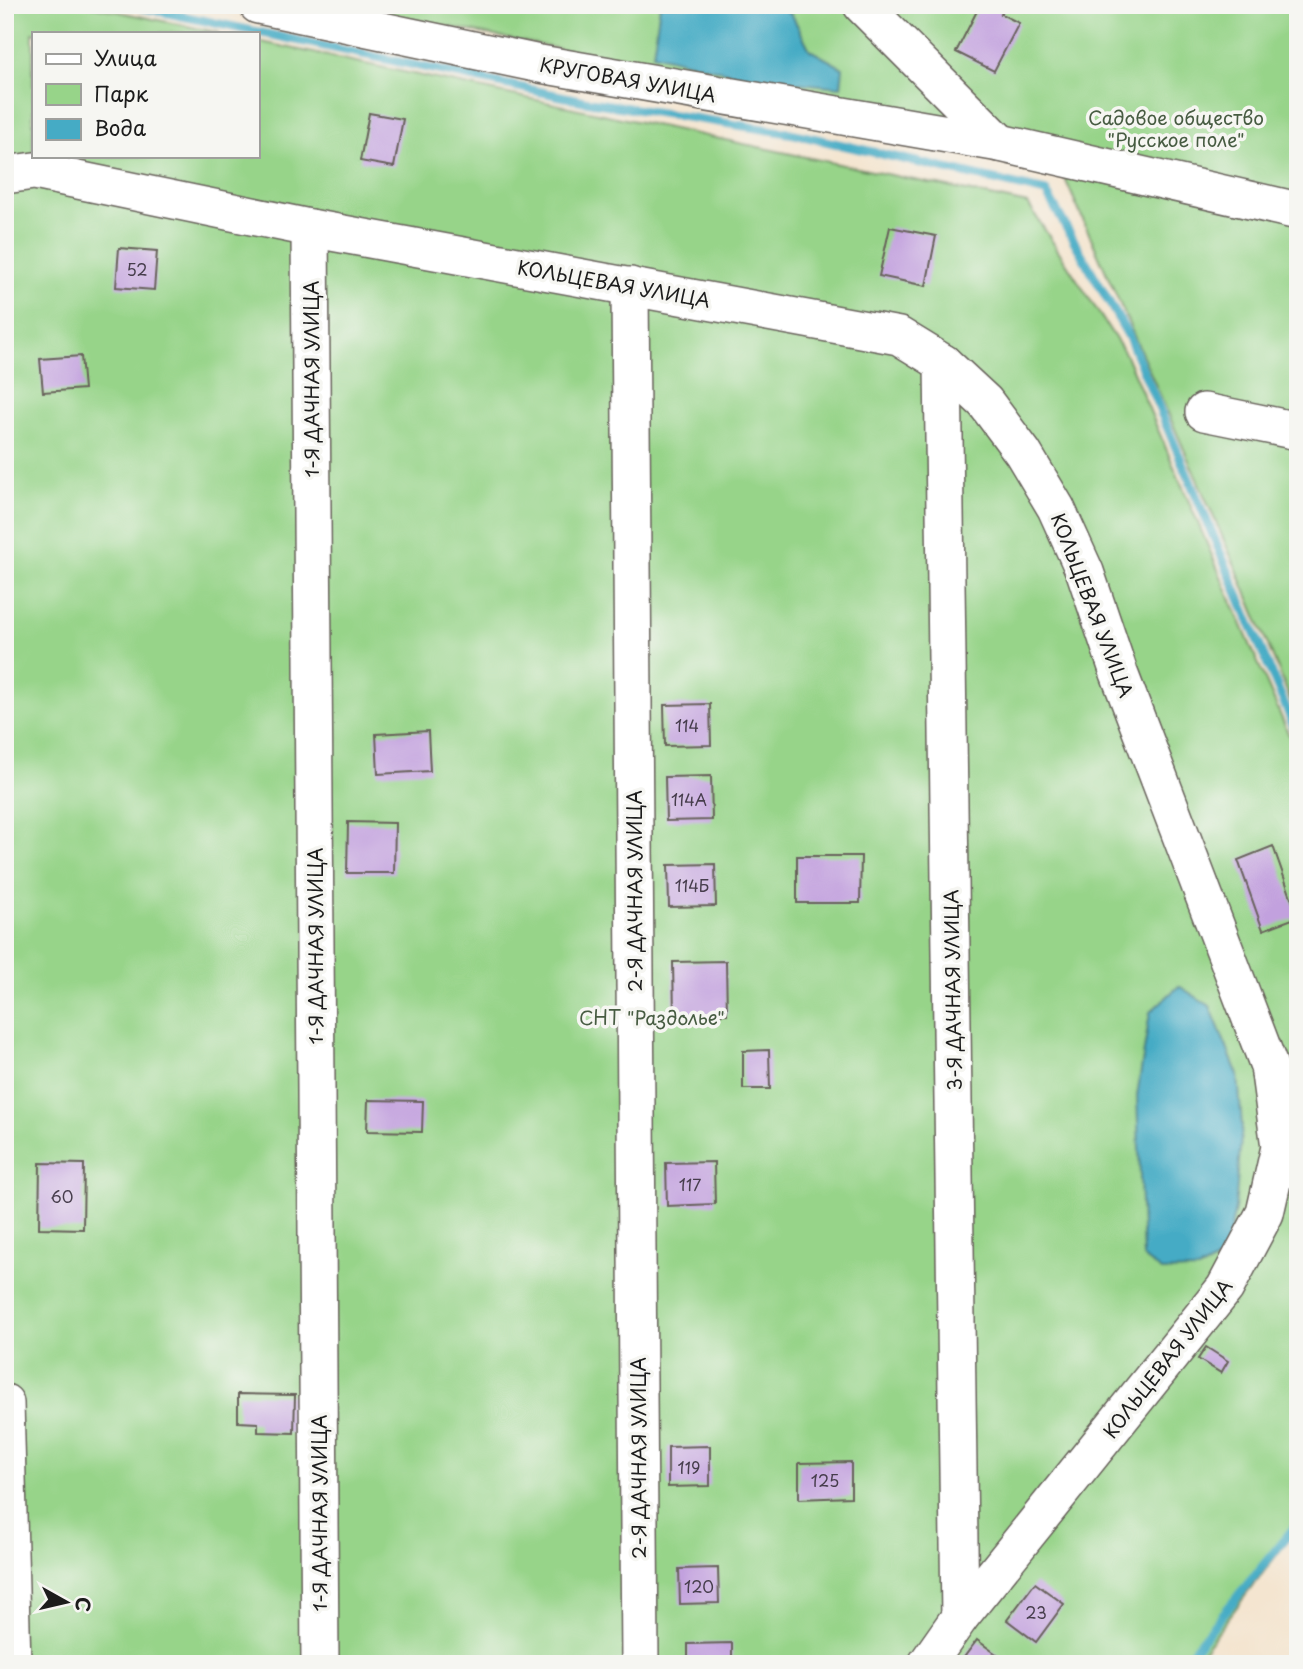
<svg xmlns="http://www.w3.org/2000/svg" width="1303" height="1669" viewBox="0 0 1303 1669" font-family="'Playpen Sans',sans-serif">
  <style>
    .green { fill: #97d489; stroke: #5a7852; stroke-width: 2 }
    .water { fill: #45abc5; stroke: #306470; stroke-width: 2 }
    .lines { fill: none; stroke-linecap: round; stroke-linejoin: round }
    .stream { stroke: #45abc5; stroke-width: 9 }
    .building { fill: #c2a1de }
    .minor-casing { stroke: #68625b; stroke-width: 40 }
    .minor { stroke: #fff; stroke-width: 37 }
    .labels { text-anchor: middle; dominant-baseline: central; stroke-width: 7; stroke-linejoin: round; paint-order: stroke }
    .number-label { font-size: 16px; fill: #463d4c }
    .street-label { font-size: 19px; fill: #1c1c1c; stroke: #f6f6f2 }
    .park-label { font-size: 19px; fill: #475c42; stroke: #f6f6f2 }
  </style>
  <rect width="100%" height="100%" fill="#f6f6f2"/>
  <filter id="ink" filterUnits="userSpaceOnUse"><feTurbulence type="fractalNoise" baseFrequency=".0143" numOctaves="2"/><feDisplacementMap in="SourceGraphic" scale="14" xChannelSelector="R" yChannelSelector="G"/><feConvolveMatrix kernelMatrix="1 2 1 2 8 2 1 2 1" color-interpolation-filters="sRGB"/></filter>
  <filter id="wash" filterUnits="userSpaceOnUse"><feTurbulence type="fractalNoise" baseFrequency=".00686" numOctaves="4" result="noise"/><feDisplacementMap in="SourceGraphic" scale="28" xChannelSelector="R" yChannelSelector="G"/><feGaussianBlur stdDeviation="1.57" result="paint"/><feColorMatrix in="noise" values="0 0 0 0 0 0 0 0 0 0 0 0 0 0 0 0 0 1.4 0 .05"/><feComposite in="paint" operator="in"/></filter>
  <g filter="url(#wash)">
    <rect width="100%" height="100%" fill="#f4e5d0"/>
    <g class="green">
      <polygon points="5,5 87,5 220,33 33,33 33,156 257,156 257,41 1028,204 1126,355 1298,756 1298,1527 1193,1664 5,1664"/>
      <polygon points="340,5 1298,5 1298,718 1237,570 1051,147"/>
    </g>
    <g class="water">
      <polygon points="660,5 776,5 792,15 810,50 843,68 841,87 755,79 653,54"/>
      <polygon points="1179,986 1210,1006 1238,1075 1242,1126 1235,1209 1225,1256 1198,1270 1161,1271 1143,1257 1137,1096 1150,1012"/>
    </g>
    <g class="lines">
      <g class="stream">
        <polyline points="130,5 584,101 795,134 1046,192 1129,337 1298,736"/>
        <polyline points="1182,1664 1298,1523"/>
      </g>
    </g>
    <g id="blocks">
      <g class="building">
        <polygon points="980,5 1006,5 1001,14 1019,23 994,71 956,52"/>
        <polygon points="369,113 403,119 394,167 360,161"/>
        <polygon points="890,227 936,236 926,286 879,276"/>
        <polygon points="119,248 157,251 154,290 116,287"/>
        <polygon points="81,356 84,389 43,392 40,359"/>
        <polygon points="710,704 711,745 665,746 664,705"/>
        <polygon points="428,731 430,771 378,774 376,734"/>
        <polygon points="711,776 712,820 666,821 665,777"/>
        <polygon points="348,822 395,823 394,873 347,873"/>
        <polygon points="1273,846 1298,917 1263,930 1238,860"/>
        <polygon points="797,856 861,856 860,903 797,903"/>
        <polygon points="715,864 716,906 669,907 668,865"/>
        <polygon points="726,961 727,1014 674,1015 673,962"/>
        <polygon points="769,1050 770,1089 743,1089 743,1051"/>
        <polygon points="368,1100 423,1101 422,1132 367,1131"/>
        <polygon points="714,1162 715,1204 667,1206 666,1163"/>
        <polygon points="40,1163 84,1164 83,1229 39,1228"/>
        <polygon points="1206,1347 1228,1361 1221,1373 1198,1359"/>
        <polygon points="238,1394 295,1395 294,1433 258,1432 258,1423 238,1422"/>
        <polygon points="710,1446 710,1486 668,1487 668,1447"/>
        <polygon points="851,1462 851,1497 799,1499 799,1463"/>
        <polygon points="718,1568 719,1603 680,1604 679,1569"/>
        <polygon points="1035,1583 1064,1604 1036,1642 1007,1620"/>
        <polygon points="977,1640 1010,1664 959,1664"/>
        <polygon points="732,1643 732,1664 688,1664 688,1644"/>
      </g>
    </g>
  </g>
  <g filter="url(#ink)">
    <use href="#blocks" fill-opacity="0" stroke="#68625b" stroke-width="2"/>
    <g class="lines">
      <defs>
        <g id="minor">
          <polyline points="258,5 540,64 1000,143 1298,211"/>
          <polyline points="862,5 1000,143"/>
          <polyline points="5,175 34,171 310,228 899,336 943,363 985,402 1023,453 1056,508 1085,572 1119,673 1269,1066 1280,1147 1265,1213 1225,1288 960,1617 927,1664"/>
          <polyline points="310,228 320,1664"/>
          <polyline points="630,286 640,1664"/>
          <polyline points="943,363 960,1617"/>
          <polyline points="1204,412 1298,431"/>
          <polyline points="5,1403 12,1664"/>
        </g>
      </defs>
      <use href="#minor" class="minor-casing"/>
      <use href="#minor" class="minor"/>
    </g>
  </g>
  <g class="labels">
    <g class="number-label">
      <text x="137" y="269">52</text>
      <text x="687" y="725">114</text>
      <text x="689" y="799">114А</text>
      <text x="692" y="885">114Б</text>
      <text x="690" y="1184">117</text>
      <text x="62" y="1196">60</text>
      <text x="689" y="1467">119</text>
      <text x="825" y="1480">125</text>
      <text x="699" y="1586">120</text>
      <text x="1036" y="1612">23</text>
    </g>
    <g class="street-label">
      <text transform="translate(628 79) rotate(10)">КРУГОВАЯ УЛИЦА</text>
      <text transform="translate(614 283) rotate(10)">КОЛЬЦЕВАЯ УЛИЦА</text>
      <text transform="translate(311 379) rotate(-90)">1-Я ДАЧНАЯ УЛИЦА</text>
      <text transform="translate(1093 605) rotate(69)">КОЛЬЦЕВАЯ УЛИЦА</text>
      <text transform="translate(634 891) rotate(-90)">2-Я ДАЧНАЯ УЛИЦА</text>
      <text transform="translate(315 946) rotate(-90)">1-Я ДАЧНАЯ УЛИЦА</text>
      <text transform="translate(952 990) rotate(-91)">3-Я ДАЧНАЯ УЛИЦА</text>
      <text transform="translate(1167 1358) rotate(-52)">КОЛЬЦЕВАЯ УЛИЦА</text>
      <text transform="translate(638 1458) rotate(-90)">2-Я ДАЧНАЯ УЛИЦА</text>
      <text transform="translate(319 1513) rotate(-90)">1-Я ДАЧНАЯ УЛИЦА</text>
    </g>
    <g class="park-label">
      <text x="1176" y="117">Садовое общество<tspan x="1176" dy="22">"Русское поле"</tspan></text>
      <text x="652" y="1017">СНТ "Раздолье"</text>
    </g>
  </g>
  <rect width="1303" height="1669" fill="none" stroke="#f6f6f2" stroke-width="28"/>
  <rect x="32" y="32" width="228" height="126" fill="#f6f6f2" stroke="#9f9f9c" stroke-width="2"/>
  <rect x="46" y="54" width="35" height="10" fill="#ffffff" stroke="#9f9f9c" stroke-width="2"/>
  <text x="94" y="66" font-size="21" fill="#1c1c1c">Улица</text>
  <rect x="46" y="84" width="35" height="21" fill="#97d489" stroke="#9f9f9c" stroke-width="2"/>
  <text x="94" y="102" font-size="21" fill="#1c1c1c">Парк</text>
  <rect x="46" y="119" width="35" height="21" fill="#45abc5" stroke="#9f9f9c" stroke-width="2"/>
  <text x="94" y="136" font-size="21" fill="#1c1c1c">Вода</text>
  <g transform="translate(66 1602) rotate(98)" stroke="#f6f6f2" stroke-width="5" paint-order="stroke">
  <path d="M0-5L12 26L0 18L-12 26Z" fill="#1c1c1c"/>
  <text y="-10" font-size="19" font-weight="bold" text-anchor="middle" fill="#1c1c1c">С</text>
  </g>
</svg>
